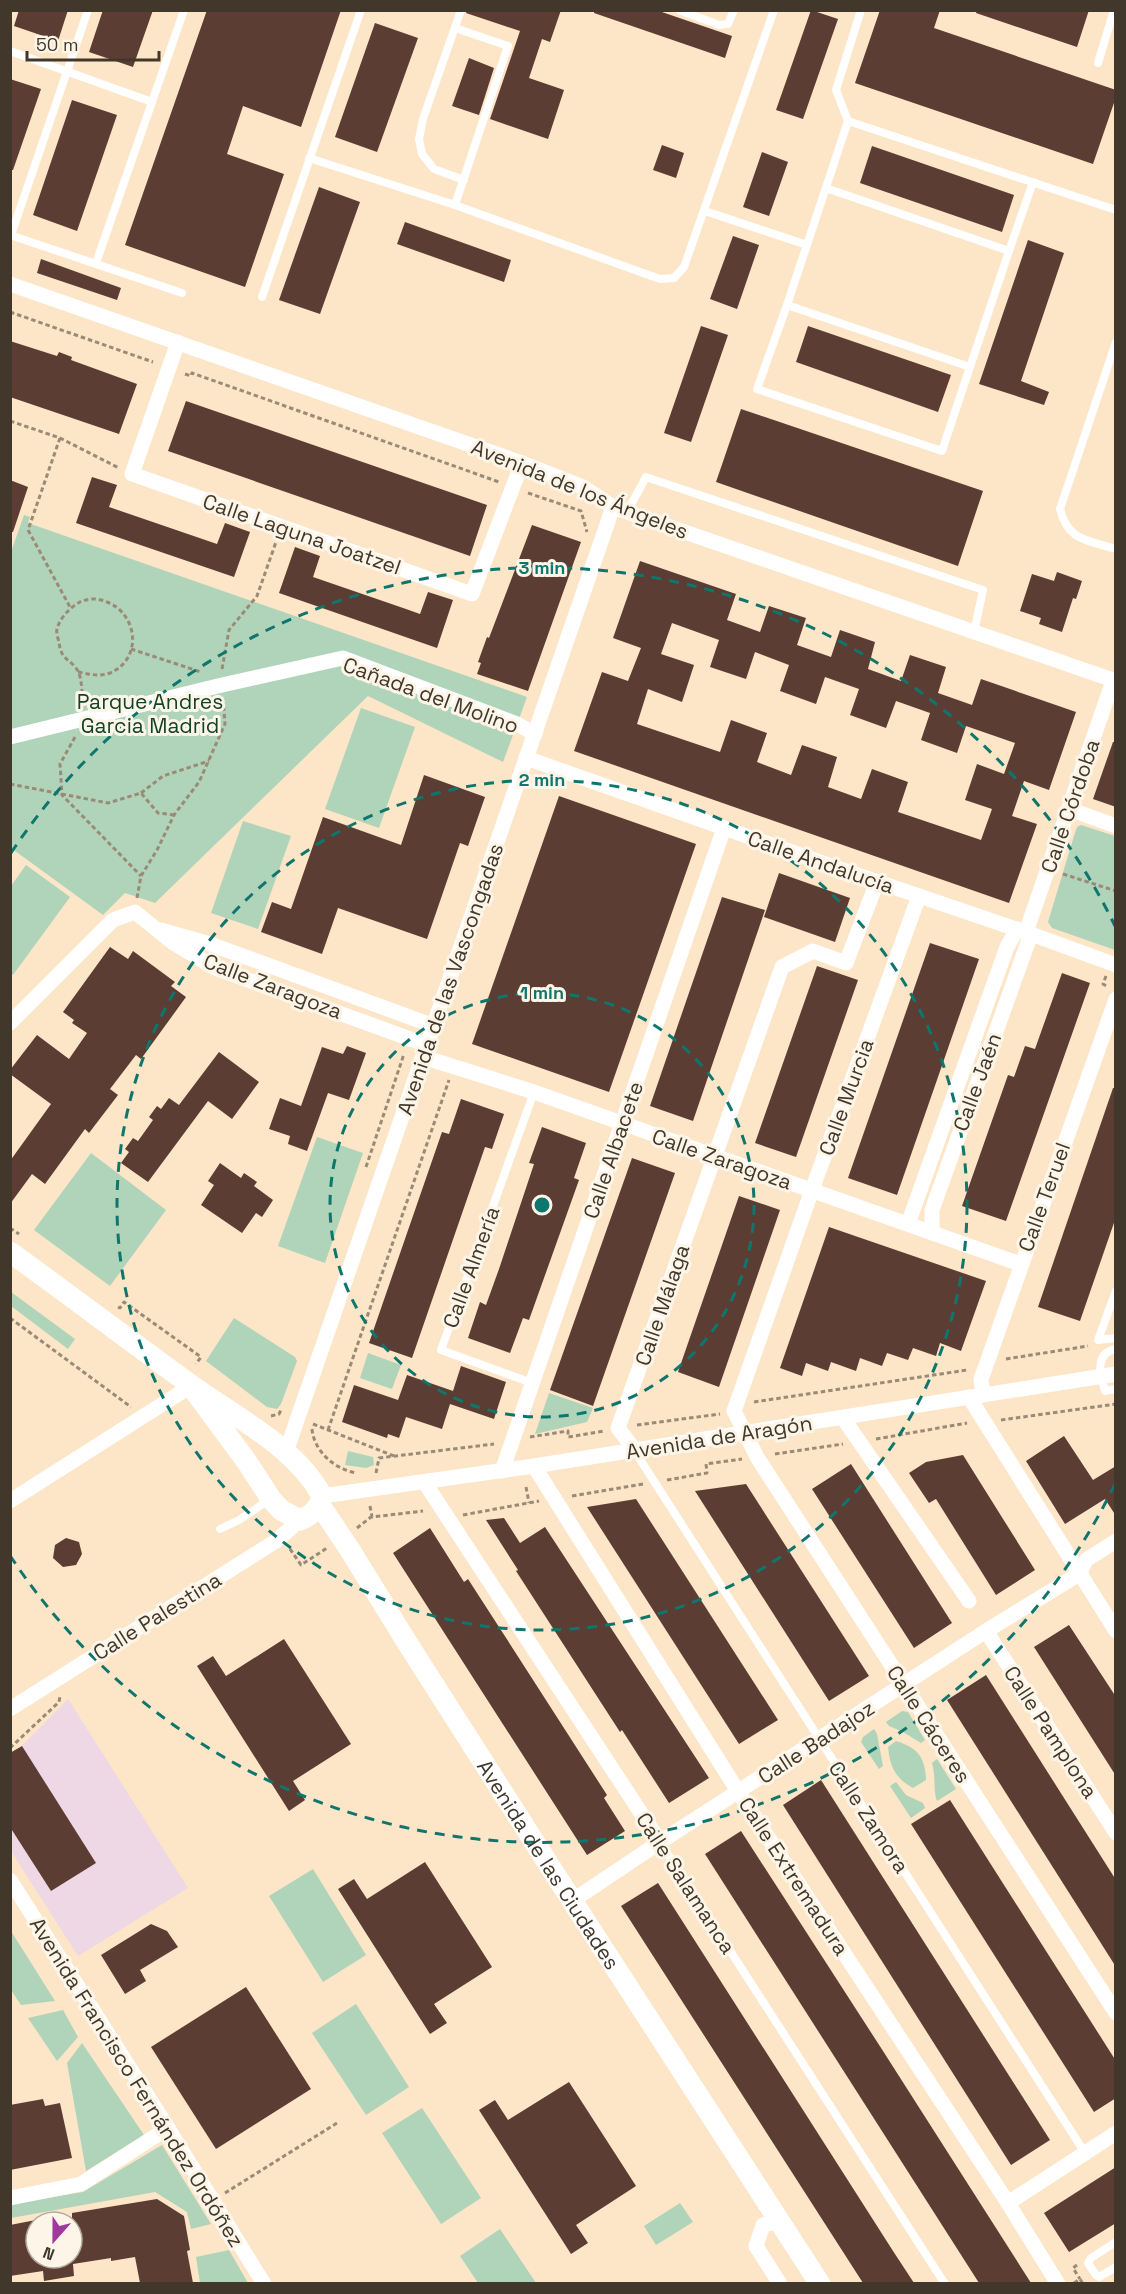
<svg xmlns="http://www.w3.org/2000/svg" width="1126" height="2294" viewBox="0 0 1126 2294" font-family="'Space Grotesk',sans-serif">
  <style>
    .medical { fill: #eed8e6 }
    .green { fill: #afd4ba }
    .building { fill: #5c3d33; fill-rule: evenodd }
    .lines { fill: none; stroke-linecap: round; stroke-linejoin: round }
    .path { stroke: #9b8b76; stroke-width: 3; stroke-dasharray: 4.5 3; stroke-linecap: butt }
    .lane { stroke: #fff; stroke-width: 8 }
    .street { stroke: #fff; stroke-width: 15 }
    .secondary { stroke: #fff; stroke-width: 21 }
    .ring { fill: none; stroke: #0f766e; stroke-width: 3; stroke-dasharray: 10 8 }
    .labels { text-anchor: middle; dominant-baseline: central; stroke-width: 6; stroke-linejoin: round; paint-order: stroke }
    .street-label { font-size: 21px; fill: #41382b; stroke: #fef5e9 }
    .park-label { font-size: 21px; fill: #114327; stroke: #fef5e9 }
    .centre { fill: #0f766e; stroke: #fef5e9; stroke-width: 3 }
    .ring-label { font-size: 18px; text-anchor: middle; font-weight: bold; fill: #0f766e; stroke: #fef5e9; stroke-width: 6; stroke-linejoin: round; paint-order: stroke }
  </style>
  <rect width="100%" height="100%" fill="#fde5c7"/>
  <polygon class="medical" points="68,1699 188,1888 78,1956 11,1851 11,1753 22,1746"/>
  <g class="green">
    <polygon points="24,515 30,517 28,523 527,697 503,762 368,696 155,903 125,893 103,915 11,848 10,555"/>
    <polygon points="361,708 415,727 379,828 325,809"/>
    <polygon points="243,821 291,836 258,929 211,913"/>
    <polygon points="1081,825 1115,836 1115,950 1052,928 1048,922 1074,836 1077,827"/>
    <polygon points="26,865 70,897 13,975 10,973 11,886"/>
    <polygon points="317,1137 363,1153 325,1263 278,1246"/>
    <polygon points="91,1153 166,1210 110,1286 34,1230"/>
    <polygon points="11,1292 75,1339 68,1349 11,1306"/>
    <polygon points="234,1318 295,1357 297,1361 281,1404 277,1409 267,1407 206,1361"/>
    <polygon points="368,1353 401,1365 392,1389 360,1378"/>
    <polygon points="549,1393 593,1408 587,1422 535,1434"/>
    <polygon points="348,1451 373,1457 374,1465 366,1468 345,1465"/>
    <polygon points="902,1711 908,1712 925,1740 921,1743 903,1732 889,1726 886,1722"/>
    <polygon points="874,1729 877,1734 883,1766 879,1769 861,1742 863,1737"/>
    <path d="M896,1741C918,1748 925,1757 926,1780L913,1788C895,1778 890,1767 888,1747Z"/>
    <path d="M937,1759L956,1789L937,1801C933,1791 936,1776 932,1763Z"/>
    <polygon points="896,1782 906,1795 923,1803 925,1808 911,1818 890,1786"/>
    <polygon points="313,1869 366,1955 323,1982 269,1896"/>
    <polygon points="10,1931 11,1931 55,2001 21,2005 11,1990"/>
    <polygon points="356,2004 409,2087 366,2115 312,2033"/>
    <polygon points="63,2010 78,2037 57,2061 28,2018"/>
    <polygon points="82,2043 144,2135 86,2171 67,2063"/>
    <polygon points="422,2108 481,2198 441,2224 382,2133"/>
    <polygon points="162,2145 211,2224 191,2229 187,2212 155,2192 11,2218 11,2204 83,2192"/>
    <polygon points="680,2203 693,2222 656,2245 644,2226"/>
    <polygon points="500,2229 536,2283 478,2283 460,2256"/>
    <polygon points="229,2250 248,2283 200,2283 196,2257"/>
  </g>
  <g class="building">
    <polygon points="19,10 68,10 58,41 14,26"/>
    <polygon points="103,10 153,10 133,67 89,52"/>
    <polygon points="207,10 341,10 301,127 243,106 227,154 284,174 245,287 125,245"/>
    <polygon points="467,10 561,10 550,42 542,39 529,78 564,90 548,139 490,119 520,31 466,13"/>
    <polygon points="594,10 656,10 732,36 725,58 594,13"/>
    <polygon points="811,10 838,19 803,119 776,110"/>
    <polygon points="880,10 940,10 934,28 1116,90 1116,97 1093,164 855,83"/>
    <polygon points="977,10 1089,10 1077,47 976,13"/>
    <polygon points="375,23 418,38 377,152 335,137"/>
    <polygon points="469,58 494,68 479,115 452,106"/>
    <polygon points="10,79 41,89 13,170 10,170"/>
    <polygon points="72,100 117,115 77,231 33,215"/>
    <polygon points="662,145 684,153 676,178 653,170"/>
    <polygon points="872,146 1014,195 1002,232 860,183"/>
    <polygon points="762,152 788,162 769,216 743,207"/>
    <polygon points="319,187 360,202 320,314 279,300"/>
    <polygon points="405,222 511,260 504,282 397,244"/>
    <polygon points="733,236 759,245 737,309 710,299"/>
    <polygon points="1028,240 1064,253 1021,381 1049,392 1044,405 979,384"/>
    <polygon points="41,259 121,288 117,300 37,273"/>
    <polygon points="701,326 728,335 691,442 664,433"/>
    <polygon points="808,326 951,375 938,412 796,362"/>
    <polygon points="10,341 57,356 59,352 72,357 71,360 137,384 119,434 10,397"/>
    <polygon points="186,401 487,505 470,556 168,451"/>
    <polygon points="741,409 983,491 958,566 716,482"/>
    <polygon points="92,477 117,485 109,507 217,544 225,523 250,532 234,577 76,523"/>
    <polygon points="10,480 28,487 13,532 10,532"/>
    <polygon points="532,525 581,542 528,691 477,674 481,663 478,662 487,637 489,638"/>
    <polygon points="295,547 320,556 313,577 406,609 420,614 428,592 453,600 437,648 279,593"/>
    <path d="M640,561L736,594L727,620L760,632L769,606L806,618L797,645L831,657L840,630L875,642L868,669L901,681L910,655L946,667L938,693L972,705L981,679L1076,712L1049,790L1024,781L1012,816L1037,824L1009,903L574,751L602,672L628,681L641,648L613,638ZM672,623L719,640L710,667L746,679L755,652L789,665L780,691L816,704L825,677L859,689L850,715L886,728L896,701L930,713L921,740L957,753L966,726L1015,743L1004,774L977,764L965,800L992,809L981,840L898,812L908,782L872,769L861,799L828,787L837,757L802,745L791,775L757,762L767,733L731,720L720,752L637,724L648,689L682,702L694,665L661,654Z"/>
    <polygon points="1057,572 1082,581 1076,599 1073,598 1062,632 1039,624 1041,618 1020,611 1032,574 1054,581"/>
    <polygon points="1113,742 1116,742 1116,807 1093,799"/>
    <polygon points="424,775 485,797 468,846 460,843 427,939 338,908 322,954 261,932 272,902 291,909 323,817 401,845"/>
    <polygon points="559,796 696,844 609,1092 472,1044"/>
    <polygon points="779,873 850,898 835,942 764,917"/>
    <polygon points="722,897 765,910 693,1121 650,1106"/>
    <polygon points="930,943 979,959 897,1195 848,1178"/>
    <polygon points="110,947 128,959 133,951 175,982 171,986 186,997 141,1059 136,1055 110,1089 118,1095 89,1133 85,1129 45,1184 32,1174 10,1204 10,1161 51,1104 10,1074 10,1070 37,1035 69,1059 87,1033 72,1023 74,1020 63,1012"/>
    <polygon points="817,966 858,980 796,1157 755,1143"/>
    <polygon points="1062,973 1090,983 1006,1221 962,1206 1008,1075 1014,1077 1025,1046 1035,1049"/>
    <polygon points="347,1046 366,1053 349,1100 328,1093 307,1151 288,1144 290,1136 269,1129 280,1098 301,1106 322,1047 343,1054"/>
    <polygon points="219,1052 259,1082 232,1119 208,1101 148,1182 121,1163 129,1152 125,1149 133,1138 138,1141 153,1120 149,1117 157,1106 161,1109 169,1098 179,1105"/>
    <polygon points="1113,1088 1116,1088 1116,1217 1080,1321 1038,1307"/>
    <polygon points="461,1099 504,1114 492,1149 485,1147 412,1358 369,1343 442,1132 449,1134"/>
    <polygon points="542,1127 586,1143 574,1178 579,1180 529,1320 523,1318 510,1353 468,1338 480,1302 486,1305 499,1269 534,1164 529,1163"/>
    <polygon points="632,1158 675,1173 593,1406 550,1390"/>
    <polygon points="220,1163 241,1178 244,1173 257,1182 254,1186 273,1200 262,1217 256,1213 242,1233 201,1205 214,1185 208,1181"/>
    <polygon points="739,1196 780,1210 719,1387 678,1372"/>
    <polygon points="829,1227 986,1281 961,1351 940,1343 936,1356 913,1348 908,1360 887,1353 882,1366 860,1358 856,1371 831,1362 828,1371 806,1363 802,1376 780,1368"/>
    <polygon points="461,1366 506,1382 494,1419 450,1404 442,1429 406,1417 399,1438 388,1434 387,1438 342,1422 354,1385 398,1400 407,1375 453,1391"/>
    <polygon points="1064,1436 1093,1480 1116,1466 1116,1516 1105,1499 1065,1524 1026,1461"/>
    <polygon points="963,1455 1035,1570 996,1595 936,1499 929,1503 909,1473 926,1462"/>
    <polygon points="851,1464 952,1623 914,1648 812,1489"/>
    <polygon points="746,1484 869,1676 829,1701 695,1491"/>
    <polygon points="636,1499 778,1720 739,1744 587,1507"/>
    <polygon points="504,1518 520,1543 545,1527 709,1778 669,1803 622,1730 620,1732 516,1571 518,1570 486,1520"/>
    <polygon points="430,1528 464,1582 468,1579 499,1627 607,1795 604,1798 625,1831 587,1855 393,1553"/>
    <polygon points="66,1538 79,1542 82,1554 76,1565 63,1567 53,1558 55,1545"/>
    <polygon points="1069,1625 1116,1697 1116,1776 1034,1647"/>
    <polygon points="284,1639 351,1744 293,1781 305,1800 289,1811 197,1666 213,1656 226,1676"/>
    <polygon points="986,1675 1116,1880 1116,1967 947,1700"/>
    <polygon points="22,1746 96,1863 51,1891 10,1827 10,1753"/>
    <polygon points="821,1780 1050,2140 1011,2165 783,1805"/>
    <polygon points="950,1800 1116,2061 1116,2098 1094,2112 911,1824"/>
    <polygon points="741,1831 883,2051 1031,2283 979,2283 705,1854"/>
    <polygon points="425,1862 492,1967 434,2004 447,2023 430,2034 338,1889 354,1879 367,1899"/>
    <polygon points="658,1883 893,2251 914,2283 863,2283 621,1906"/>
    <polygon points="151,1924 167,1931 178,1947 140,1970 146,1981 125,1994 101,1955"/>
    <polygon points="246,1987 311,2089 216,2149 151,2047"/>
    <polygon points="569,2082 636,2186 576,2225 588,2243 571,2254 479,2110 495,2100 508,2120"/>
    <polygon points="43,2099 45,2106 60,2103 72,2158 10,2170 10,2105"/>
    <polygon points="1116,2167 1116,2223 1069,2252 1044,2213"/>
    <polygon points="157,2199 184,2216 190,2250 187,2251 193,2283 140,2283 135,2257 111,2261 111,2258 73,2264 74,2276 44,2281 43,2271 10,2276 10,2225 36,2220 36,2258 72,2258 72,2213"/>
  </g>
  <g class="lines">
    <g class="path">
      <polyline points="10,312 153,362"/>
      <polyline points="185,374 191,376 192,373 499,482"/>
      <polyline points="10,421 60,438 119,468"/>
      <polyline points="60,438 28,530 70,607"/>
      <polyline points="528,493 581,511 587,532"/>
      <polyline points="131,649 201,672"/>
      <polyline points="222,669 229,630 257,596 276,542"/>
      <path d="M78,672C89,674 99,677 110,673C143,659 138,614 107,602C99,598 88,598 80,602C71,607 60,617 57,629C56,632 58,639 59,642C61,661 70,658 78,671C82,679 82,694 83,703"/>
      <polyline points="75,737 60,764 62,795 141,876"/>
      <polyline points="10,784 108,803 141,793 158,813 174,815"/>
      <polyline points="141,793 163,776 209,761"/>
      <polyline points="1063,874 1116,891"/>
      <polyline points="137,898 141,876 157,850 174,815 199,782 225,724 223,699"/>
      <polyline points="1106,976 1103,984 1108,987"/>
      <polyline points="366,1167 404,1054"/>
      <polyline points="10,1228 19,1234"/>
      <polyline points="118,1307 120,1308 124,1302 201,1357 196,1364"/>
      <polyline points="10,1318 131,1407"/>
      <polyline points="1006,1359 1088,1346"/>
      <polyline points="754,1402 967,1370"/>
      <polyline points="271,1416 279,1414 282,1408"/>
      <polyline points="1001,1420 1116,1404"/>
      <polyline points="313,1424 394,1456"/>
      <polyline points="637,1425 720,1414"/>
      <path d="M312,1429C314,1452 336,1470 357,1473"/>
      <polyline points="328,1430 449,1080"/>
      <polyline points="530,1437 568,1431 568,1437 604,1431"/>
      <polyline points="876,1439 967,1423"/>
      <polyline points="775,1454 843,1444"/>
      <polyline points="376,1473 379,1458 494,1444"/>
      <polyline points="667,1480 707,1473 706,1464 742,1459"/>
      <polyline points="526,1487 529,1503"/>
      <polyline points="572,1496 643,1484"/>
      <polyline points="370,1506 372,1517 423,1511"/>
      <polyline points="463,1515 539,1501"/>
      <polyline points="357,1528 371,1517"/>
      <polyline points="290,1549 301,1565 327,1548"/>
      <polyline points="10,1748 59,1702 60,1696"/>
      <polyline points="225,2193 337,2123"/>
      <polyline points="1077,2265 1073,2268 1080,2279"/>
      <polyline points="1074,2283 1080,2279 1083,2284"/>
    </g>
    <g class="lane">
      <polyline points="461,10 423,119 419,139 422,154 434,169 464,180"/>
      <polyline points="679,10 719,25 728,24 734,10"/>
      <polyline points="455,28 508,46 455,205"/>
      <polyline points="10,51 152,102"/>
      <polyline points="1098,63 1114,10"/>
      <polyline points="848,121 836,90 861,10"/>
      <polyline points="309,158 455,205 632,269 660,279 674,278 684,267 774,10"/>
      <polyline points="705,211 807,245"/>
      <polyline points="10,235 182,293"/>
      <polyline points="11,235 88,10"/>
      <polyline points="1009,251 1033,182"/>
      <polyline points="96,263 184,10"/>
      <polyline points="262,297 361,10"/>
      <polyline points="787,305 970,367 1009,251 826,188"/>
      <path d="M1116,342L1060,509C1068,541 1087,540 1116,549"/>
      <polyline points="970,367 942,451 757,389 787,305 848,121 1116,210"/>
      <polyline points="627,512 646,477 983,590 974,632"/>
      <polyline points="1116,1291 1098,1340 1116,1338"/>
      <path d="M1116,1349C1094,1353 1100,1375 1105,1391L1116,1389"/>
      <polyline points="532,1383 441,1350 534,1092"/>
      <polyline points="634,1450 1085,2153"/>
      <polyline points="220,1529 239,1520 270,1499"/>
      <polyline points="660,1842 945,2284"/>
      <polyline points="1116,2242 1091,2258 1088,2263 1096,2275 1099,2277 1116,2267"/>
    </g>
    <g class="street">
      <polyline points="10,284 522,463 583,487 613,507 627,512 1116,681"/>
      <polyline points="178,342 132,474 472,594 522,463"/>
      <polyline points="10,737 222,685 343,658 517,724 535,734"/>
      <polyline points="526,758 843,870 1031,934 1116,965"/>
      <polyline points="1069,809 1116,826"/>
      <polyline points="919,896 812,1190 734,1411 757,1457 1116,2013"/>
      <polyline points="161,930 210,944 434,1026"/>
      <polyline points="1026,932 1113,681"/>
      <polyline points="10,1023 113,920 135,912 172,942 215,968 427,1045"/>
      <polyline points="423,1057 534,1092 1020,1264"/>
      <polyline points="908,1224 1007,947 1017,929"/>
      <polyline points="932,1233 932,1210 1031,934"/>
      <polyline points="983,1395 981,1379 984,1371 1116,999"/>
      <polyline points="969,1397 1116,1631"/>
      <polyline points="843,1418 969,1601"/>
      <polyline points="634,1449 618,1428 782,967 813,951 846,963 877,882"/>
      <polyline points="286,1452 613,507"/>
      <polyline points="534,1466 739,1793 1008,2203 1058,2284"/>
      <polyline points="502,1471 724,828"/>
      <polyline points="425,1483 660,1842"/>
      <polyline points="322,1496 534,1466 1116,1374"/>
      <polyline points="10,1501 191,1386"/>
      <polyline points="986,1631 1116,1833"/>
      <polyline points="10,1709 276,1541 300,1520"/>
      <polyline points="10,1880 168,2128 264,2284"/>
      <polyline points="572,1901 660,1842 986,1631 1079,1574 1086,1560 1116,1541"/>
      <polyline points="10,2198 81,2184 168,2128"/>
      <polyline points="1008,2203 1116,2133"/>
      <polyline points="780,2284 756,2246 763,2225 781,2221"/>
    </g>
    <g class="secondary">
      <path d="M10,1252C71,1296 130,1341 191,1385C235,1417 296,1447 322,1496C319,1509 312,1515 300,1520L281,1510L271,1499L247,1462L191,1386"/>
      <path id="s1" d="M320,1505L350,1550L408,1644L549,1865L820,2284"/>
    </g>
  </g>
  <g class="ring">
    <circle cx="542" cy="1205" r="212"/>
    <circle cx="542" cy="1205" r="425"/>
    <path d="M1115 1484A637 637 0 0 1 11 1557M11 853A637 637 0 0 1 1115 926"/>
  </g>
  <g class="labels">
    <g class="street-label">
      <text transform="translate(580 489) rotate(22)">Avenida de los Ángeles</text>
      <text transform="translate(302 534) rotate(19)">Calle Laguna Joatzel</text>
      <text transform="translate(431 695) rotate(20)">Cañada del Molino</text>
      <text transform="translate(1070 806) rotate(-71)">Calle Córdoba</text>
      <text transform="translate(821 862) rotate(19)">Calle Andalucía</text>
      <text transform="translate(450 979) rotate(-71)">Avenida de las Vascongadas</text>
      <text transform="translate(273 986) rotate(21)">Calle Zaragoza</text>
      <text transform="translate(977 1082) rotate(-70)">Calle Jaén</text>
      <text transform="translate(846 1097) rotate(-70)">Calle Murcia</text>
      <text transform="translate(613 1150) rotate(-71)">Calle Albacete</text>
      <text transform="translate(722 1159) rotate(19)">Calle Zaragoza</text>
      <text transform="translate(1044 1197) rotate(-70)">Calle Teruel</text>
      <text transform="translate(471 1267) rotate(-70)">Calle Almería</text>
      <text transform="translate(662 1305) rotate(-71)">Calle Málaga</text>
      <text transform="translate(719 1437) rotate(-9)">Avenida de Aragón</text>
      <text transform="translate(157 1616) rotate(-32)">Calle Palestina</text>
      <text transform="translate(929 1724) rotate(57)">Calle Cáceres</text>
      <text transform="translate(1051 1732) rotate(57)">Calle Pamplona</text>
      <text transform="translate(816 1742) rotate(-33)">Calle Badajoz</text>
      <text transform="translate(869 1817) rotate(57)">Calle Zamora</text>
      <text stroke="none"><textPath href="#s1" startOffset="426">Avenida de las Ciudades</textPath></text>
      <text transform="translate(794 1876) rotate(57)">Calle Extremadura</text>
      <text transform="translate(686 1883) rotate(57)">Calle Salamanca</text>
      <text transform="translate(137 2082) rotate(58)">Avenida Francisco Fernández Ordóñez</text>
    </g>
    <g class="park-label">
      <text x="150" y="701">Parque Andres<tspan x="150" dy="24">Garcia Madrid</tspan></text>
    </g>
  </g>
  <circle cx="542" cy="1205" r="9" class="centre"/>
  <g class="ring-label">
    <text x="542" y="574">3 min</text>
    <text x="542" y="786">2 min</text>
    <text x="542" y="999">1 min</text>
  </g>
  <rect width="1126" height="2294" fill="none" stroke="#41382b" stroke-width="24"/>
  <g transform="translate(54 2240) rotate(201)"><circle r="28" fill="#fef5e9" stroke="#b2a99d" stroke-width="1.5"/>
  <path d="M0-4.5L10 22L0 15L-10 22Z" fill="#9f399d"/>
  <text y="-9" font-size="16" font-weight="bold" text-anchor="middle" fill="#41382b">N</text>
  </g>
  <path d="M27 51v9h132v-9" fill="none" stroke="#41382b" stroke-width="3"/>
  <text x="36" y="51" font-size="18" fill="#41382b" stroke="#fef5e9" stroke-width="4.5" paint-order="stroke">50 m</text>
</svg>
